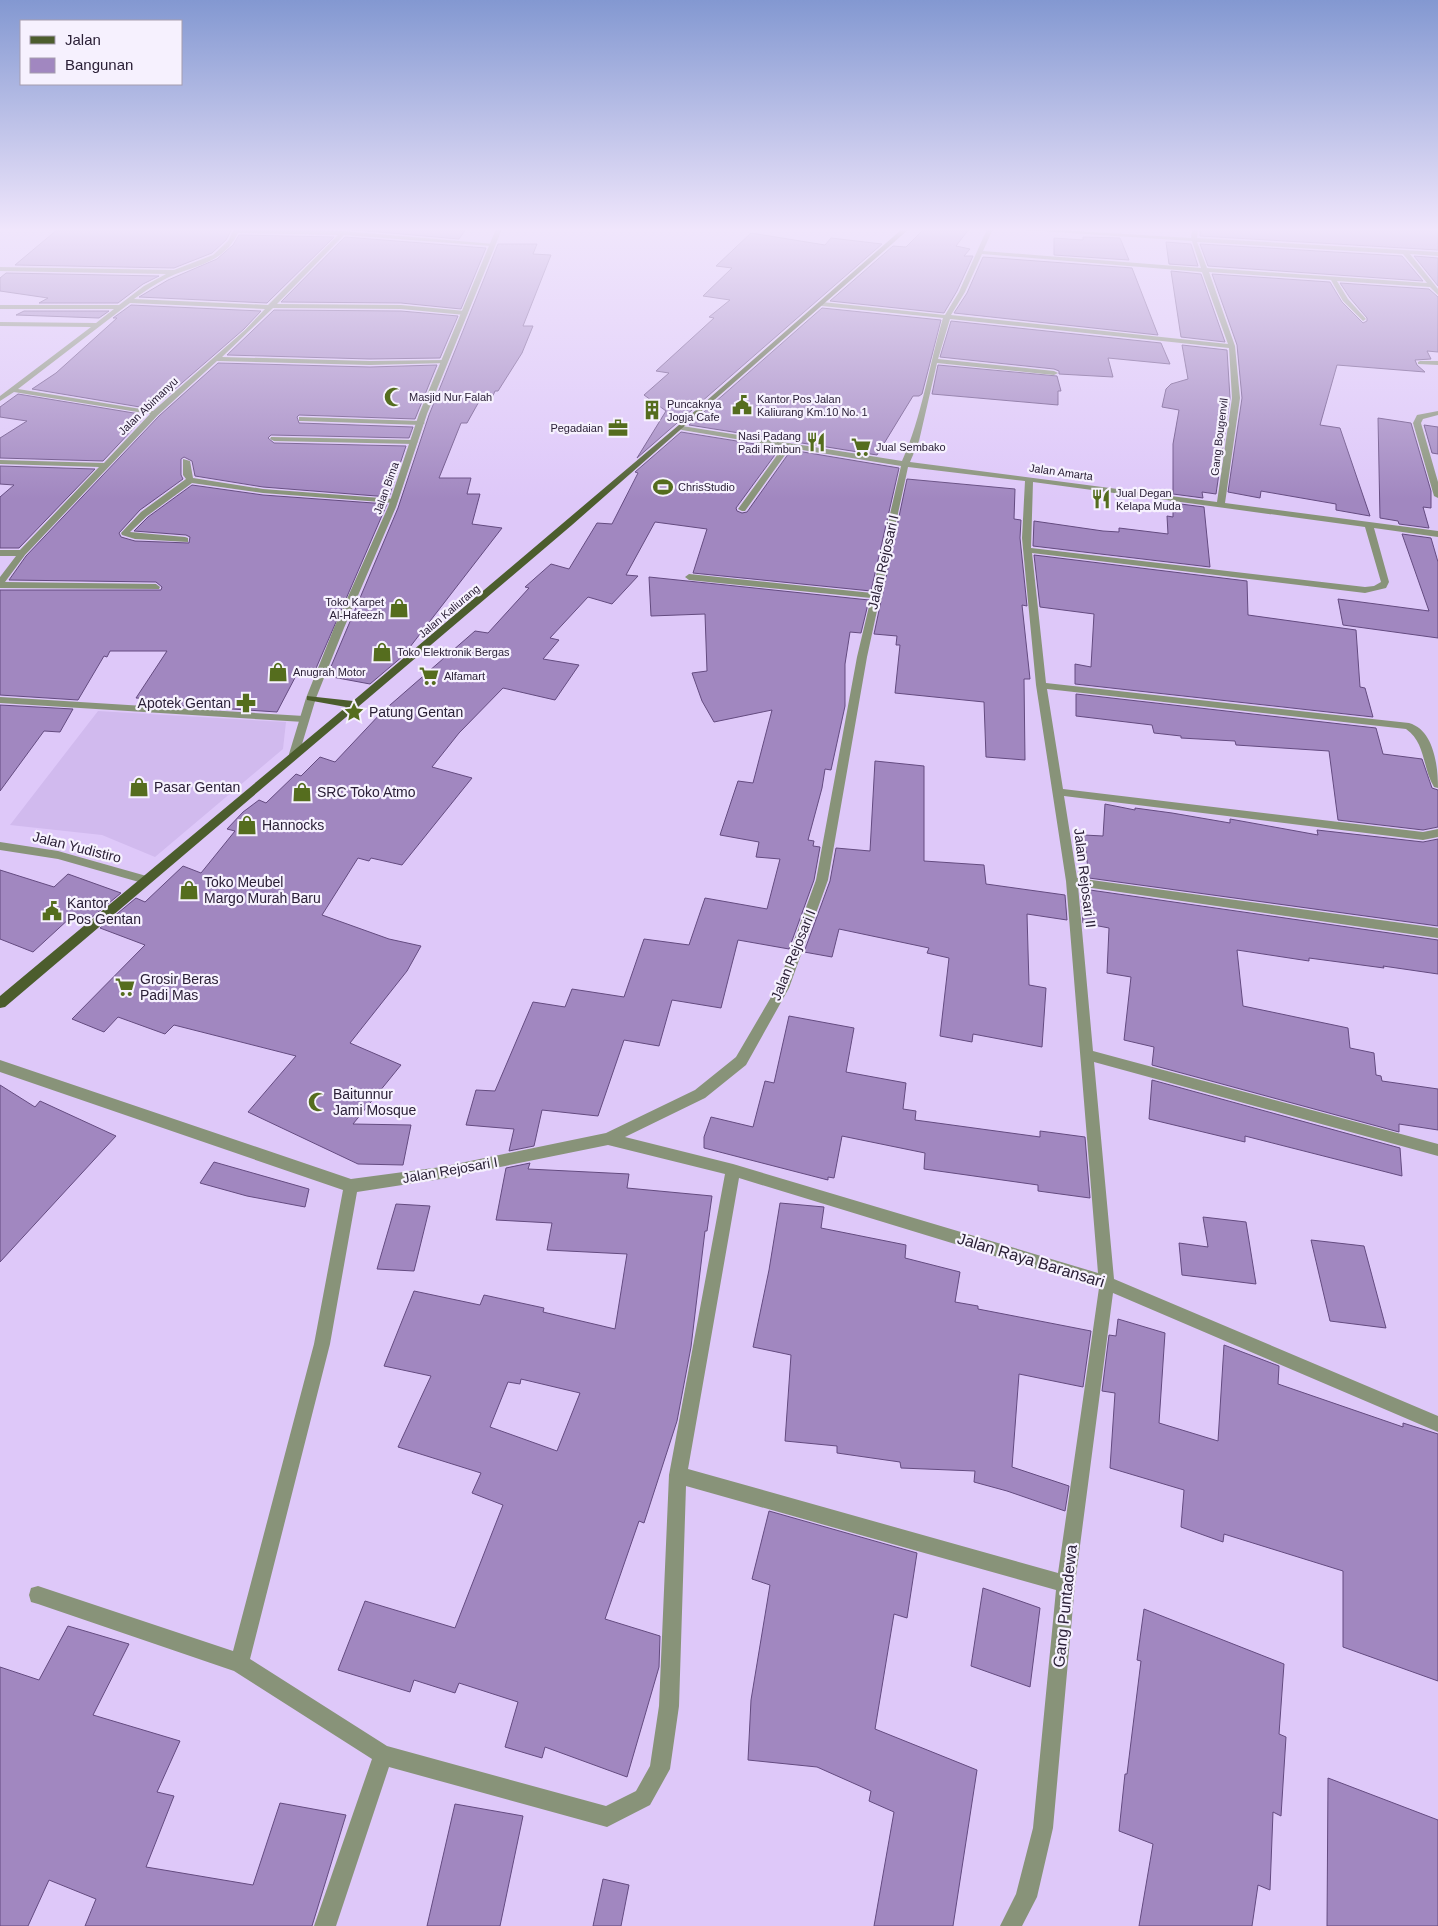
<svg xmlns="http://www.w3.org/2000/svg" width="1438" height="1926" viewBox="0 0 1438 1926" font-family="Arial,sans-serif">
  <style>
    .built { fill: #d1baee }
    .building { fill: #a187c0; stroke: #644b80; fill-rule: evenodd }
    .lines { fill: none; stroke-linecap: round; stroke-linejoin: round }
    .minor { fill: #889379; fill-rule: evenodd }
    .tertiary { fill: #889379; fill-rule: evenodd }
    .primary { fill: #4c5d2d; fill-rule: evenodd }
    .labels { text-anchor: middle; dominant-baseline: central; stroke-width: 4.5; stroke-linejoin: round; paint-order: stroke }
    .far-poi-label { font-size: 11px; fill: #2b2037; stroke: #f6f1fe; text-anchor: start }
    .far-street-label { font-size: 11px; fill: #2b2037; stroke: #f6f1fe }
    .street-label { font-size: 14px; fill: #2b2037; stroke: #f6f1fe }
    .poi-label { font-size: 14px; fill: #2b2037; stroke: #f6f1fe; text-anchor: start }
    .near-street-label { font-size: 16px; fill: #2b2037; stroke: #f6f1fe }
  </style>
  <rect width="100%" height="100%" fill="#dec8f9"/>
  <polygon class="built" points="98,711 286,722 283,749 155,857 102,835 10,825"/>
  <g class="building">
    <polygon points="58,229 232,229 226,240 212,253 174,268 15,265"/>
    <polygon points="344,229 466,229 459,239"/>
    <polygon points="924,229 969,229 956,246 970,249 964,256 973,256 957,291 944,313 830,301 893,246 906,247"/>
    <polygon points="1200,229 1438,229 1438,250 1200,236"/>
    <polygon points="751,233 825,245 831,238 882,244 637,458 666,411 644,395 669,373 656,371 714,318 709,317 730,300 703,296 732,268 716,266"/>
    <polygon points="239,235 334,237 267,303 139,297 168,280 217,259 233,245"/>
    <polygon points="345,237 486,248 461,309 401,303 281,302"/>
    <polygon points="1083,237 1120,238 1129,260 1054,255 1054,238 1083,240"/>
    <polygon points="1166,242 1191,244 1198,266 1169,264"/>
    <polygon points="498,244 537,244 533,254 551,255 523,326 533,326 522,353 498,391 495,391 492,398 481,398 467,423 461,423 439,478 471,478 467,494 480,494 472,524 502,528 403,656 370,684 327,676 398,508 429,415"/>
    <polygon points="1200,244 1402,256 1423,281 1208,266"/>
    <polygon points="1414,256 1438,258 1438,286"/>
    <polygon points="983,257 1132,268 1158,335 954,313 967,293"/>
    <polygon points="1171,271 1201,274 1225,342 1181,337"/>
    <polygon points="6,273 159,276 143,284 118,303 39,303 48,298 0,291 0,278"/>
    <polygon points="1212,274 1330,282 1342,302 1363,323 1367,321 1367,318 1350,298 1340,283 1429,289 1438,297 1438,352 1427,351 1431,359 1415,360 1417,365 1425,372 1337,365 1320,425 1340,428 1370,516 1336,510 1336,504 1261,491 1260,498 1228,492 1242,398 1237,345"/>
    <polygon points="131,305 261,311 244,329 152,409 32,389 56,373 117,318 113,318"/>
    <polygon points="822,308 941,320 922,394 919,396 913,396 877,455 689,425"/>
    <polygon points="274,310 401,311 458,316 440,358 370,359 227,355"/>
    <polygon points="24,311 109,311 99,318 16,315"/>
    <polygon points="951,321 1161,343 1170,364 1108,358 1113,377 1059,374 1059,371 1054,369 940,357"/>
    <polygon points="1182,345 1227,350 1230,398 1216,494 1202,492 1203,498 1173,494 1173,444 1179,410 1162,407 1166,389 1171,384 1188,379"/>
    <polygon points="218,363 370,367 437,365 415,419 299,415 297,417 299,423 413,427 409,438 271,435 268,438 274,443 406,446 389,497 263,487 195,476 192,461 184,457 181,459 181,475 183,479 140,510 119,533 121,537 135,541 189,543 190,537 186,535 134,531 148,517 192,485 263,495 387,504 314,673 299,670 277,712 171,705 174,700 136,698 167,651 110,651 107,657 104,656 78,700 0,695 0,590 161,590 162,587 156,582 9,580 26,556 159,416"/>
    <polygon points="938,365 1057,376 1061,391 1058,391 1058,405 932,394"/>
    <polygon points="18,394 146,415 103,461 0,458 0,438 27,421 0,417 0,407"/>
    <polygon points="1378,418 1411,423 1431,491 1431,508 1423,507 1429,528 1399,524 1398,521 1380,518"/>
    <polygon points="1424,425 1438,427 1438,454 1432,453"/>
    <polygon points="681,432 780,448 736,508 737,511 742,513 747,512 791,450 899,468 871,591 693,573 707,529 655,522 626,575 638,576 612,604 588,597 550,638 559,640 543,659 579,665 555,700 503,688 459,733 432,767 472,778 402,865 371,858 369,861 358,858 322,915 389,939 421,946 407,971 350,1043 401,1065 353,1124 411,1125 403,1165 358,1164 248,1112 296,1056 174,1025 165,1034 118,1017 104,1032 72,1019 145,945 100,928 136,898 145,902 183,866 201,873 235,831 227,829 243,812 259,800 266,803 296,774 301,776 320,757 335,762 382,712 475,631 488,633 529,588 525,587 551,564 569,569 597,523 612,524 638,473 635,472"/>
    <polygon points="0,466 95,469 19,548 0,548 0,497 14,485 0,484"/>
    <polygon points="907,479 1015,489 1014,519 1021,520 1020,538 1027,606 1022,605 1030,679 1024,679 1025,760 986,757 984,702 895,693 900,645 896,645 897,636 874,634"/>
    <polygon points="1173,503 1204,507 1210,567 1033,546 1034,521 1103,531 1119,532 1119,528 1168,534 1167,516 1173,517"/>
    <polygon points="1402,534 1431,538 1438,562 1438,638 1343,625 1338,599 1429,611"/>
    <polygon points="1034,555 1247,581 1248,615 1356,630 1360,687 1365,688 1373,717 1075,684 1075,664 1091,667 1094,614 1040,607"/>
    <polygon points="649,577 869,600 861,633 850,632 845,664 845,706 831,770 825,769 822,788 808,840 814,841 813,846 820,847 814,880 789,949 738,940 721,1008 672,1000 659,1046 624,1040 598,1116 542,1110 534,1146 509,1151 514,1129 466,1125 476,1090 495,1091 533,1002 565,1007 572,989 624,997 644,939 689,945 705,898 767,909 780,859 756,857 759,842 720,835 738,781 753,783 772,710 714,722 702,701 692,673 707,671 705,614 651,616"/>
    <polygon points="1076,694 1376,728 1383,754 1422,759 1432,788 1438,790 1438,827 1423,830 1338,820 1329,751 1236,745 1235,741 1181,738 1181,736 1154,733 1152,725 1076,716"/>
    <polygon points="0,705 73,709 60,732 44,731 0,791"/>
    <polygon points="875,761 924,766 924,861 984,865 986,884 1065,895 1067,920 1027,914 1029,985 1046,988 1042,1047 973,1034 972,1042 940,1036 949,958 927,953 929,948 839,929 832,957 804,952 830,881 836,848 870,851"/>
    <polygon points="1105,804 1135,810 1135,808 1172,813 1230,823 1230,819 1318,835 1317,830 1423,842 1438,839 1438,926 1089,878 1084,835 1103,836"/>
    <polygon points="0,870 54,887 68,874 121,893 85,923 71,917 33,952 0,939"/>
    <polygon points="1090,890 1438,940 1438,974 1383,966 1384,968 1309,958 1309,961 1237,950 1243,1006 1348,1028 1350,1048 1374,1053 1376,1075 1381,1076 1382,1081 1438,1089 1438,1130 1399,1124 1399,1132 1152,1065 1154,1047 1124,1040 1131,977 1107,973 1109,928 1083,923 1081,897 1091,899"/>
    <polygon points="789,1016 854,1028 846,1072 906,1083 903,1109 916,1111 915,1120 1040,1137 1040,1131 1085,1137 1090,1198 1038,1191 1038,1185 924,1169 925,1153 842,1136 834,1178 828,1177 828,1180 704,1148 704,1137 711,1117 753,1127 765,1081 774,1083"/>
    <polygon points="1152,1080 1400,1148 1402,1176 1245,1136 1245,1142 1149,1119"/>
    <polygon points="0,1085 35,1107 40,1101 116,1136 0,1262"/>
    <polygon points="214,1162 309,1189 305,1207 247,1196 200,1183"/>
    <path d="M530,1163L528,1169L629,1174L627,1188L712,1196L707,1231H705L691,1347L677,1421L644,1523L639,1521L605,1619L660,1636L659,1667L627,1777L545,1747L542,1758L505,1747L518,1702L459,1683L455,1693L414,1680L410,1692L338,1670L365,1601L455,1628L503,1505L472,1493L481,1473L398,1447L431,1376L384,1366L414,1291L480,1305L484,1295L544,1308L543,1312L615,1329L627,1254L547,1250L552,1223L496,1220L506,1168ZM521,1379L580,1393L557,1451L490,1427L508,1382L520,1384Z"/>
    <polygon points="780,1203 824,1207 821,1228 906,1245 905,1258 960,1272 955,1302 978,1306 978,1309 1091,1331 1083,1387 1019,1374 1012,1467 1069,1486 1065,1511 1007,1491 974,1482 975,1471 901,1468 900,1462 837,1453 837,1446 785,1441 791,1355 753,1347 769,1270"/>
    <polygon points="396,1204 430,1206 414,1271 377,1269"/>
    <polygon points="1203,1217 1246,1222 1256,1284 1182,1275 1179,1243 1208,1247"/>
    <polygon points="1311,1240 1364,1246 1386,1328 1330,1321"/>
    <polygon points="1118,1319 1165,1333 1159,1423 1218,1441 1224,1345 1279,1366 1278,1384 1403,1427 1403,1423 1438,1434 1438,1681 1343,1647 1343,1571 1224,1534 1223,1542 1181,1527 1184,1490 1110,1468 1115,1393 1102,1391 1109,1335 1116,1336"/>
    <polygon points="769,1511 917,1553 907,1618 894,1614 875,1729 977,1770 953,1926 874,1926 894,1812 869,1801 871,1791 817,1767 748,1760 751,1700 770,1585 752,1579"/>
    <polygon points="983,1588 1040,1608 1030,1687 971,1666"/>
    <polygon points="1144,1609 1284,1664 1279,1734 1286,1737 1281,1816 1273,1812 1270,1890 1258,1885 1252,1926 1139,1926 1153,1844 1119,1831 1125,1774 1127,1774 1141,1661 1137,1660"/>
    <polygon points="68,1626 129,1644 93,1715 180,1741 157,1792 174,1796 146,1867 253,1885 280,1803 346,1815 312,1926 85,1926 96,1899 49,1880 28,1926 0,1926 0,1667 39,1680"/>
    <polygon points="1328,1778 1438,1820 1438,1926 1327,1926"/>
    <polygon points="455,1804 523,1816 500,1926 427,1926"/>
    <polygon points="603,1879 629,1885 621,1926 593,1926"/>
  </g>
  <g class="lines">
    <g class="minor">
      <path d="M234,229L343,231L494,244L491,246L344,235L277,304L401,305L465,311L468,313L465,315L401,309L273,308L222,357L370,361L445,360L447,361V363L370,365L217,361L158,415L25,555L5,582L156,584L160,587L159,589L0,588V577L16,556H0V550H20L99,467L0,464V460L104,463L150,414L14,392L0,401V396L91,327L0,326V322L96,323L114,309H0V305H119L144,286L166,274L0,271V267L174,270L213,255L228,241ZM238,233L338,235L268,305L134,299C145,291 155,284 167,278C196,264 222,265 238,233ZM130,303L265,309L245,330L153,411L18,389Z"/>
      <path d="M987,229H993L983,251L1201,268L1192,241L1007,229H1043L1191,238L1192,229H1198L1197,238L1438,252V256L1410,254L1438,289V295L1430,287L1337,281L1348,299L1366,319L1363,321L1343,301L1331,280L1209,272L1235,346L1240,398L1225,503L1438,531V537L1374,528L1389,582L1386,588L1365,593L1032,553L1046,683L1409,723C1434,730 1438,766 1438,788L1434,787C1422,767 1426,743 1406,729L1047,689L1063,789L1423,832L1438,829V837L1423,840L1064,796L1077,878L1438,928V938L1078,886L1093,1051L1438,1144V1156L1094,1062L1114,1279L1438,1416V1432L1113,1293L1075,1584L1053,1828L1037,1897L1022,1926H1000L1016,1894L1033,1828L1056,1590L686,1486L679,1706L670,1769L650,1805L607,1827L389,1767L336,1926H314L372,1759L234,1671L38,1604L31,1602L29,1595L31,1588L38,1586L233,1651L314,1344L343,1190L0,1072V1060L351,1179L441,1167L606,1133L695,1090L736,1057L777,987L816,880L857,657L871,598L689,580L685,577L689,574L872,593L901,466L790,448L745,511H742L738,509L783,447L682,430L678,428L682,426L902,461C922,417 929,365 943,318L822,306L819,304L822,302L945,315L959,292ZM1197,242L1403,254L1427,283L1207,268ZM982,254L1202,272L1228,344L951,315L965,292ZM950,319L1229,348L1232,398L1217,502L910,462L919,441L937,363L1054,375L1058,373L1054,371L938,359ZM908,467L1025,481L1022,538L1036,685L1066,881L1098,1273L733,1164L625,1137L705,1098L746,1065L789,988L828,880L867,657ZM1033,482L1365,527L1381,582L1374,586L1365,587L1031,548ZM608,1145L725,1174L669,1475L659,1706L650,1766L636,1791L606,1806L387,1746L250,1659L330,1344L357,1192L441,1179ZM739,1178L1099,1288L1058,1573L688,1469Z"/>
      <polygon points="1420,361 1438,361 1438,365 1418,364 1418,362"/>
      <polygon points="1438,411 1438,415 1423,419 1421,423 1438,482 1438,498 1434,496 1413,423 1417,415"/>
      <polygon points="299,417 421,421 425,423 421,425 302,421 299,421"/>
      <polygon points="271,437 414,440 418,442 414,444 274,441 270,439"/>
      <polygon points="183,459 190,461 193,478 263,489 394,499 398,501 394,503 263,493 192,483 147,516 130,532 185,537 188,538 188,542 135,539 122,535 121,533 141,512 186,479 183,475"/>
      <polygon points="0,697 304,716 309,719 304,722 0,703"/>
    </g>
    <g class="tertiary">
      <polygon points="496,229 502,229 427,414 396,507 344,628 316,698 299,754 298,756 290,756 289,754 306,698 334,628 388,507 419,414"/>
      <polygon points="0,842 58,851 150,877 152,880 146,884 58,859 0,850"/>
    </g>
    <polygon class="primary" points="902,229 909,229 572,525 5,1007 0,1008 0,996 346,707 307,700 307,696 353,701 680,424"/>
  </g>
  <linearGradient id="sky" x2="0" y2="1"><stop stop-color="#8398d1"/><stop offset="0.46" stop-color="#f0e6fc"/><stop offset="1" stop-color="#f0e6fc" stop-opacity="0"/></linearGradient>
  <rect width="1438" height="499" fill="url(#sky)"/>
  <defs>
    <symbol id="mosque-bare" viewBox="-9 -9 18 18"><path d="M3.5-4.9A6 6 0 1 0 3.5 4.9A5 5 0 1 1 3.5-4.9Z" fill="#556d1e" stroke="#f6f1fe" stroke-width="2.5" paint-order="stroke"/></symbol>
    <symbol id="civic-bare" viewBox="-9 -9 18 18"><path d="M-.6-6.5H3V-4.5H.6V-3L4-1V1h2V6H-6V1h2V-1L-.6-3ZM-1.2 2.5V6h2.4V2.5Z" fill="#556d1e" stroke="#f6f1fe" stroke-width="2.5" paint-order="stroke"/></symbol>
    <symbol id="building-bare" viewBox="-9 -9 18 18"><path d="M-4-6H4V6H1V3H-1V6H-4ZM-2.5-4.3h1.7v1.8h-1.7ZM.8-4.3h1.7v1.8H.8ZM-2.5-1h1.7V.8h-1.7ZM.8-1h1.7V.8H.8Z" fill="#556d1e" stroke="#f6f1fe" stroke-width="2.5" paint-order="stroke"/></symbol>
    <symbol id="office-bare" viewBox="-9 -9 18 18"><path d="M-6-3h4V-5.5h4V-3h4V5H-6ZM-1-4.5V-3h2v-1.5ZM-6 0V1H6V0Z" fill="#556d1e" stroke="#f6f1fe" stroke-width="2.5" paint-order="stroke"/></symbol>
    <symbol id="restaurant-bare" viewBox="-9 -9 18 18"><path d="M-5-6h1v4h1v-4h1v4h1v-4h1v5L-1.5 .5V6h-2V.5L-5-1ZM5-6V6H3V1.5H1.5Q1.5-4 5-6Z" fill="#556d1e" stroke="#f6f1fe" stroke-width="2.5" paint-order="stroke"/></symbol>
    <symbol id="supermarket-bare" viewBox="-9 -9 18 18"><path d="M-6-5.5h2.5l.6 2H6L4.5 2H-2.5L-4.4-4H-6ZM-1.5 3.2a1.3 1.3 0 1 0 .1 0ZM3 3.2a1.3 1.3 0 1 0 .1 0Z" fill="#556d1e" stroke="#f6f1fe" stroke-width="2.5" paint-order="stroke"/></symbol>
    <symbol id="stadium-bare" viewBox="-9 -9 18 18"><path d="M0-5a6.5 5 0 1 0 0 10a6.5 5 0 1 0 0-10ZM-3.5-1.8h7v3.6h-7Z" fill="#556d1e" stroke="#f6f1fe" stroke-width="2.5" paint-order="stroke"/></symbol>
    <symbol id="shop-bare" viewBox="-9 -9 18 18"><path d="M-5-2.5h2.3a2.7 3.5 0 0 1 5.4 0H5L5.5 6h-11ZM-1.5-2.5h3a1.5 2.3 0 0 0-3 0Z" fill="#556d1e" stroke="#f6f1fe" stroke-width="2.5" paint-order="stroke"/></symbol>
    <symbol id="pharmacy-bare" viewBox="-9 -9 18 18"><path d="M-2-6h4v4h4v4h-4v4h-4v-4h-4v-4h4Z" fill="#556d1e" stroke="#f6f1fe" stroke-width="2.5" paint-order="stroke"/></symbol>
    <symbol id="sight-bare" viewBox="-9 -9 18 18"><path d="M0-6L1.8-2.2L6-1.7L2.9 1.2L3.7 5.4L0 3.3L-3.7 5.4L-2.9 1.2L-6-1.7L-1.8-2.2Z" fill="#556d1e" stroke="#f6f1fe" stroke-width="2.5" paint-order="stroke"/></symbol>
  </defs>
  <g fill-rule="evenodd">
    <use href="#mosque-bare" x="380" y="383" width="28" height="28"/>
    <use href="#civic-bare" x="728" y="391" width="28" height="28"/>
    <use href="#building-bare" x="638" y="396" width="28" height="28"/>
    <use href="#office-bare" x="604" y="414" width="28" height="28"/>
    <use href="#restaurant-bare" x="802" y="428" width="28" height="28"/>
    <use href="#supermarket-bare" x="847" y="433" width="28" height="28"/>
    <use href="#stadium-bare" x="649" y="473" width="28" height="28"/>
    <use href="#restaurant-bare" x="1087" y="485" width="28" height="28"/>
    <use href="#shop-bare" x="385" y="594" width="28" height="28"/>
    <use href="#shop-bare" x="368" y="638" width="28" height="28"/>
    <use href="#shop-bare" x="264" y="658" width="28" height="28"/>
    <use href="#supermarket-bare" x="415" y="662" width="28" height="28"/>
    <use href="#pharmacy-bare" x="232" y="689" width="28" height="28"/>
    <use href="#sight-bare" x="340" y="698" width="28" height="28"/>
    <use href="#shop-bare" x="125" y="773" width="28" height="28"/>
    <use href="#shop-bare" x="288" y="778" width="28" height="28"/>
    <use href="#shop-bare" x="233" y="811" width="28" height="28"/>
    <use href="#shop-bare" x="175" y="876" width="28" height="28"/>
    <use href="#civic-bare" x="38" y="897" width="28" height="28"/>
    <use href="#supermarket-bare" x="111" y="973" width="28" height="28"/>
    <use href="#mosque-bare" x="304" y="1088" width="28" height="28"/>
  </g>
  <g class="labels">
    <g class="far-poi-label">
      <text x="409" y="397">Masjid Nur Falah</text>
      <text x="757" y="399">Kantor Pos Jalan<tspan x="757" dy="13">Kaliurang Km.10 No. 1</tspan></text>
      <text x="667" y="404">Puncaknya<tspan x="667" dy="13">Jogja Cafe</tspan></text>
      <text x="603" y="428" text-anchor="end">Pegadaian</text>
      <text x="801" y="436" text-anchor="end">Nasi Padang<tspan x="801" dy="13">Padi Rimbun</tspan></text>
      <text x="876" y="447">Jual Sembako</text>
      <text x="678" y="487">ChrisStudio</text>
      <text x="1116" y="493">Jual Degan<tspan x="1116" dy="13">Kelapa Muda</tspan></text>
      <text x="384" y="602" text-anchor="end">Toko Karpet<tspan x="384" dy="13">Al-Hafeezh</tspan></text>
      <text x="397" y="652">Toko Elektronik Bergas</text>
      <text x="293" y="672">Anugrah Motor</text>
      <text x="444" y="676">Alfamart</text>
    </g>
    <g class="far-street-label">
      <text transform="translate(148 406) rotate(-44)">Jalan Abimanyu</text>
      <text transform="translate(1219 437) rotate(-83)">Gang Bougenvil</text>
      <text transform="translate(1061 472) rotate(8)">Jalan Amarta</text>
      <text transform="translate(386 488) rotate(-70)">Jalan Bima</text>
      <text transform="translate(449 611) rotate(-40)">Jalan Kaliurang</text>
    </g>
    <g class="street-label">
      <text transform="translate(883 562) rotate(-77)">Jalan Rejosari I</text>
      <text transform="translate(77 847) rotate(14)">Jalan Yudistiro</text>
      <text transform="translate(1085 878) rotate(83)">Jalan Rejosari II</text>
      <text transform="translate(793 955) rotate(-68)">Jalan Rejosari I</text>
      <text transform="translate(450 1170) rotate(-10)">Jalan Rejosari I</text>
    </g>
    <g class="poi-label">
      <text x="231" y="703" text-anchor="end">Apotek Gentan</text>
      <text x="369" y="712">Patung Gentan</text>
      <text x="154" y="787">Pasar Gentan</text>
      <text x="317" y="792">SRC Toko Atmo</text>
      <text x="262" y="825">Hannocks</text>
      <text x="204" y="882">Toko Meubel<tspan x="204" dy="16">Margo Murah Baru</tspan></text>
      <text x="67" y="903">Kantor<tspan x="67" dy="16">Pos Gentan</tspan></text>
      <text x="140" y="979">Grosir Beras<tspan x="140" dy="16">Padi Mas</tspan></text>
      <text x="333" y="1094">Baitunnur<tspan x="333" dy="16">Jami Mosque</tspan></text>
    </g>
    <g class="near-street-label">
      <text transform="translate(1031 1260) rotate(17)">Jalan Raya Baransari</text>
      <text transform="translate(1065 1606) rotate(-84)">Gang Puntadewa</text>
    </g>
  </g>
  <rect x="20" y="20" width="162" height="65" fill="#f6f1fe" stroke="#a59dae"/>
  <rect x="30" y="36" width="25" height="8" fill="#4c5d2d" stroke="#a59dae"/>
  <text x="65" y="45" font-size="15" fill="#2b2037">Jalan</text>
  <rect x="30" y="58" width="25" height="15" fill="#a187c0" stroke="#a59dae"/>
  <text x="65" y="70" font-size="15" fill="#2b2037">Bangunan</text>
</svg>
